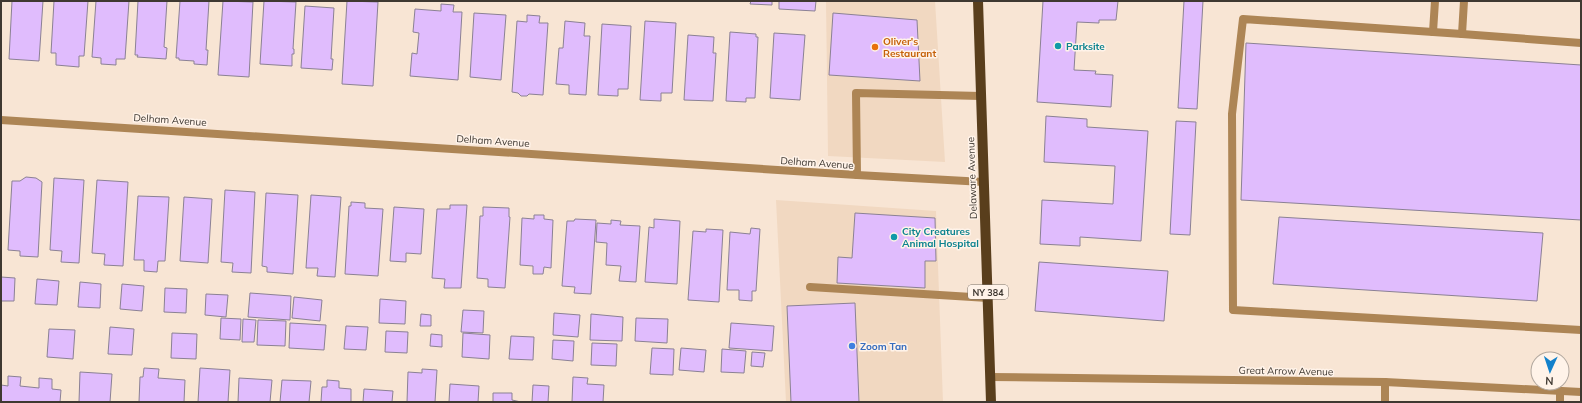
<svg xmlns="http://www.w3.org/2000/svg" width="1582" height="403" viewBox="0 0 1582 403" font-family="Mulish,sans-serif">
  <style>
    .built { fill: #f1d8c1 }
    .building { fill: #e0bcfd; stroke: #8b8194 }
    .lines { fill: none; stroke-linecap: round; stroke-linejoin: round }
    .service { stroke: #ad8555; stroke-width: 8 }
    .minor { stroke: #ad8555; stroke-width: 8 }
    .primary { stroke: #593e1c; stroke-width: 10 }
    .culture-dot { fill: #0f9aa8; stroke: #fff3e9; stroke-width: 1.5 }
    .food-dot { fill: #e8710a; stroke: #fff3e9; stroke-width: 1.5 }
    .shop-dot { fill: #3f7fe0; stroke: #fff3e9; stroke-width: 1.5 }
    .labels { text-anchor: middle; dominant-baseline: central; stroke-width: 3; stroke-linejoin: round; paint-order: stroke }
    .shield { fill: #fff3e9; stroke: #797068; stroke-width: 1 }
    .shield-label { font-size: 9px; font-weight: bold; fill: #3f3831 }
    .food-label { font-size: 10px; font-weight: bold; fill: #c56008; stroke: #fff3e9; text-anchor: start }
    .culture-label { font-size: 10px; font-weight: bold; fill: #0d838f; stroke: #fff3e9; text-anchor: start }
    .street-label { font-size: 10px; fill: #3f3831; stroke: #fff3e9 }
    .shop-label { font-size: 10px; font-weight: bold; fill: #366cbe; stroke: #fff3e9; text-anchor: start }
  </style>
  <rect width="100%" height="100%" fill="#f8e5d4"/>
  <g class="built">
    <polygon points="826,1 935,1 945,162 828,156"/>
    <polygon points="776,200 936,211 943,402 786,402"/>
  </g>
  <g class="building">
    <polygon points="12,1 43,1 39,61 9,59"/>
    <polygon points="54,1 88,1 84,56 79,56 79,67 56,65 56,53 51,53"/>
    <polygon points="96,1 129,1 125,59 116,59 116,65 101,64 101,58 92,57"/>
    <polygon points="138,1 167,1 164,47 167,48 166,59 137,57 138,55 135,55"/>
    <polygon points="180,1 209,1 206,50 208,50 207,65 194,64 194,61 179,60 179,58 176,58"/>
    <polygon points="223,1 253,2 249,77 218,75"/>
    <polygon points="264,1 296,2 293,49 294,49 294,54 292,54 292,66 260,64"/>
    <polygon points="347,1 378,2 373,86 342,84"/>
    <polygon points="751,1 772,1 772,5 750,4"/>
    <polygon points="779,1 816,1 815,11 779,9"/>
    <polygon points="1043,1 1118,1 1116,20 1099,20 1099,23 1077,22 1074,70 1096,71 1095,74 1113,75 1111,107 1037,102"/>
    <polygon points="1184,1 1203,1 1197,109 1178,108"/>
    <polygon points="441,4 454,5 453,12 462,12 458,80 410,76 412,53 417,54 419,33 413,32 415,9 441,11"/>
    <polygon points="305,6 334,8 331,59 333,59 332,70 301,68"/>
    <polygon points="474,13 506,15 501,80 470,77"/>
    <polygon points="833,13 917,20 920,81 829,75"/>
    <polygon points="527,15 540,16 539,23 548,23 543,95 529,94 527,96 521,96 518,93 512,92 517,21 527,22"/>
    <polygon points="565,21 585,23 584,36 590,36 586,95 569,94 569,85 556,84 559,48 563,48"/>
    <polygon points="645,21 676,23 672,93 661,93 661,101 640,100"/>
    <polygon points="602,24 631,26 628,89 618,89 618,96 598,95"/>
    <polygon points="730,32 756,34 756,37 758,37 755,98 746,98 746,102 726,101"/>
    <polygon points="774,33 805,35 800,100 770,98"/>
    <polygon points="688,35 714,37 713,53 716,53 713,101 684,100"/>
    <polygon points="1246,43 1581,65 1581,220 1241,200"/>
    <polygon points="1046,116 1087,119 1087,127 1148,131 1141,241 1080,237 1080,246 1040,244 1042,200 1113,204 1115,166 1044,162"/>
    <polygon points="1176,121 1196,122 1190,235 1170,234"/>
    <polygon points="26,177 36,178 42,182 38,257 20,256 20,251 8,250 12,181 20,181"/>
    <polygon points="54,178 84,180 79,263 61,262 62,251 50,250"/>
    <polygon points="97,180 128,182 123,266 104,265 105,254 92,253"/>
    <polygon points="225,190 255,192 251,273 232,272 233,263 221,262"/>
    <polygon points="266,193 298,195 293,274 267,272 267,267 262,266"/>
    <polygon points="311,195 341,197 335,277 317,276 318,268 306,268"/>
    <polygon points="138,196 169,197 165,261 158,261 157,272 144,271 144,260 134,260"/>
    <polygon points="184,197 212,199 208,263 180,261"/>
    <polygon points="351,202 365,203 365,208 383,209 378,276 345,274 349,206 351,206"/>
    <polygon points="450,205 467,205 461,288 444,288 445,279 432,278 437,209 450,209"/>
    <polygon points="394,207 424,209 421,254 406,253 406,262 390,261"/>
    <polygon points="483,207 509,208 509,217 510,217 505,288 488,287 488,279 477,278 480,216 483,216"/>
    <polygon points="855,213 935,218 936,261 925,261 925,288 837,283 838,257 852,258"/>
    <polygon points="534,215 544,215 544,219 553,220 551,268 544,267 543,274 533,274 533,266 520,265 522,218 534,219"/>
    <polygon points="1279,217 1543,233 1537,301 1273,284"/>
    <polygon points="575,219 596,220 591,294 574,293 575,287 562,286 567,221 574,221"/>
    <polygon points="654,219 680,221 677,284 645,282 649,227 654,228"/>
    <polygon points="611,220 621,221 620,225 640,226 636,282 619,281 621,266 606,265 607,243 596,242 597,223 611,224"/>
    <polygon points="751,228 760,229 756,291 752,291 752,301 739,300 739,290 727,290 730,232 750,234"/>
    <polygon points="706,229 723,230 719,302 688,300 693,231 706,232"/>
    <polygon points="1039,262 1168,271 1164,321 1035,311"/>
    <polygon points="1,277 15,278 14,301 1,301"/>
    <polygon points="37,279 59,281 57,305 35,304"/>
    <polygon points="80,282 101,284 100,308 78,307"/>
    <polygon points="122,284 144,286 142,311 120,309"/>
    <polygon points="165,288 187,289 186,313 164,312"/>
    <polygon points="250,293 291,296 290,320 248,317"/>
    <polygon points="206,294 228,295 226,317 205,315"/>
    <polygon points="294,297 322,300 320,321 292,318"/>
    <polygon points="380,299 406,301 405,324 379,323"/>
    <polygon points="855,303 859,402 791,402 787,306"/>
    <polygon points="463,310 484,311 483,333 461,332"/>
    <polygon points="554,313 580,315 578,337 553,335"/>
    <polygon points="421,314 431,315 431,326 420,326"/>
    <polygon points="591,314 623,317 622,341 590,340"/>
    <polygon points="221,318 241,319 240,340 220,339"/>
    <polygon points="636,318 668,319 667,343 635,341"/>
    <polygon points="243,319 256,320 254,342 242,342"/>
    <polygon points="258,320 286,321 285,346 257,345"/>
    <polygon points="290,323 326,325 324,350 289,348"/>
    <polygon points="731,323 774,326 772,351 729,348"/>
    <polygon points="346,326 368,327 366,350 344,349"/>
    <polygon points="110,327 134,329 132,355 108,354"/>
    <polygon points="49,329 75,330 73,359 47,357"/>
    <polygon points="386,331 408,332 407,353 385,352"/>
    <polygon points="172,333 197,334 196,359 171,358"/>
    <polygon points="463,333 490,335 489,359 462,357"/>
    <polygon points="431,334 442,335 442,347 430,346"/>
    <polygon points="511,336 534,337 533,360 509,359"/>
    <polygon points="553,340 574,341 573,361 552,359"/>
    <polygon points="592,343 617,344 616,366 591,365"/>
    <polygon points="652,348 674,349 673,375 650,374"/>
    <polygon points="681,348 706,350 704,372 679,370"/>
    <polygon points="722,349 746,351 744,373 721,372"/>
    <polygon points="752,352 765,353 763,367 751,366"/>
    <polygon points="144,368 159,369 158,378 185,380 184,402 139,402 140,377 143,377"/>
    <polygon points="200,368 230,370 228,402 198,402"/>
    <polygon points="422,369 437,370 435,402 407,402 408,372 422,373"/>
    <polygon points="80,372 112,374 110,402 79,402"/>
    <polygon points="8,376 21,377 20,386 39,388 39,378 52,379 52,389 61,390 60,402 1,402 1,385 8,386"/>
    <polygon points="573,377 588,378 587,384 604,385 603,402 572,402"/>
    <polygon points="239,378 272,380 270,402 238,402"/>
    <polygon points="282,380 311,381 309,402 280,402"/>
    <polygon points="327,380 339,381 339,388 351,389 351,402 321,402 322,387 327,387"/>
    <polygon points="450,384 479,386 478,402 449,402"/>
    <polygon points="533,385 549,386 548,402 550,402 532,402"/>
    <polygon points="364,389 393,391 392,402 363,402"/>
    <polygon points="493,393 512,393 512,400 521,402 493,402"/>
  </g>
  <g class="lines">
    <g class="service">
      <polyline points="1433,32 1435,1"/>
      <polyline points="1462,34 1464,1"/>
      <polyline points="1581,43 1462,34 1243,19 1232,114 1233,310 1581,330"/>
      <polyline points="857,175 856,93 981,96"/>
      <polyline points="810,287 988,298"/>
      <polyline points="1385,382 1385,402"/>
      <polyline points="1560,391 1560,402"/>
    </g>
    <g class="minor">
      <polyline points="1,120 857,175 984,182"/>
      <polyline points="990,377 1385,382 1581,392"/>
    </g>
    <polyline class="primary" points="978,1 991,402"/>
  </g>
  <g class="culture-dot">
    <circle cx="1058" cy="46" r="4"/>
    <circle cx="894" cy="237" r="4"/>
  </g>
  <circle class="food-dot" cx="875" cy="47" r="4"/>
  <circle class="shop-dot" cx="852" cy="346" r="4"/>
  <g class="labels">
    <rect class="shield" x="968" y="285" width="40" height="14" rx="3"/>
    <g class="shield-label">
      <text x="988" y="292">NY 384</text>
    </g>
    <g class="food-label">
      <text x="883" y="41">Oliver's<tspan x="883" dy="12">Restaurant</tspan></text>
    </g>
    <g class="culture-label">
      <text x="1066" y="46">Parksite</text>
      <text x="902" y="231">City Creatures<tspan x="902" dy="12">Animal Hospital</tspan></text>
    </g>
    <g class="street-label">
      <text transform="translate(170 120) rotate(4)">Delham Avenue</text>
      <text transform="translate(493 141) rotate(4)">Delham Avenue</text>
      <text transform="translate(817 163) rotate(4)">Delham Avenue</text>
      <text transform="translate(972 178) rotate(-92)">Delaware Avenue</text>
      <text transform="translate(1286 371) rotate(1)">Great Arrow Avenue</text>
    </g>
    <g class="shop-label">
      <text x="860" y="346">Zoom Tan</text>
    </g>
  </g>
  <rect width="1582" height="403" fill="none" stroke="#3f3831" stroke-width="4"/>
  <g transform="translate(1550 371) rotate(183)"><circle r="19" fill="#fff3e9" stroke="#b2a89f"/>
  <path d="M0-3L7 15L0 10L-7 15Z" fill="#1381cb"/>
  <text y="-6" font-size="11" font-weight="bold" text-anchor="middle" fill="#3f3831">N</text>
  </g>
</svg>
